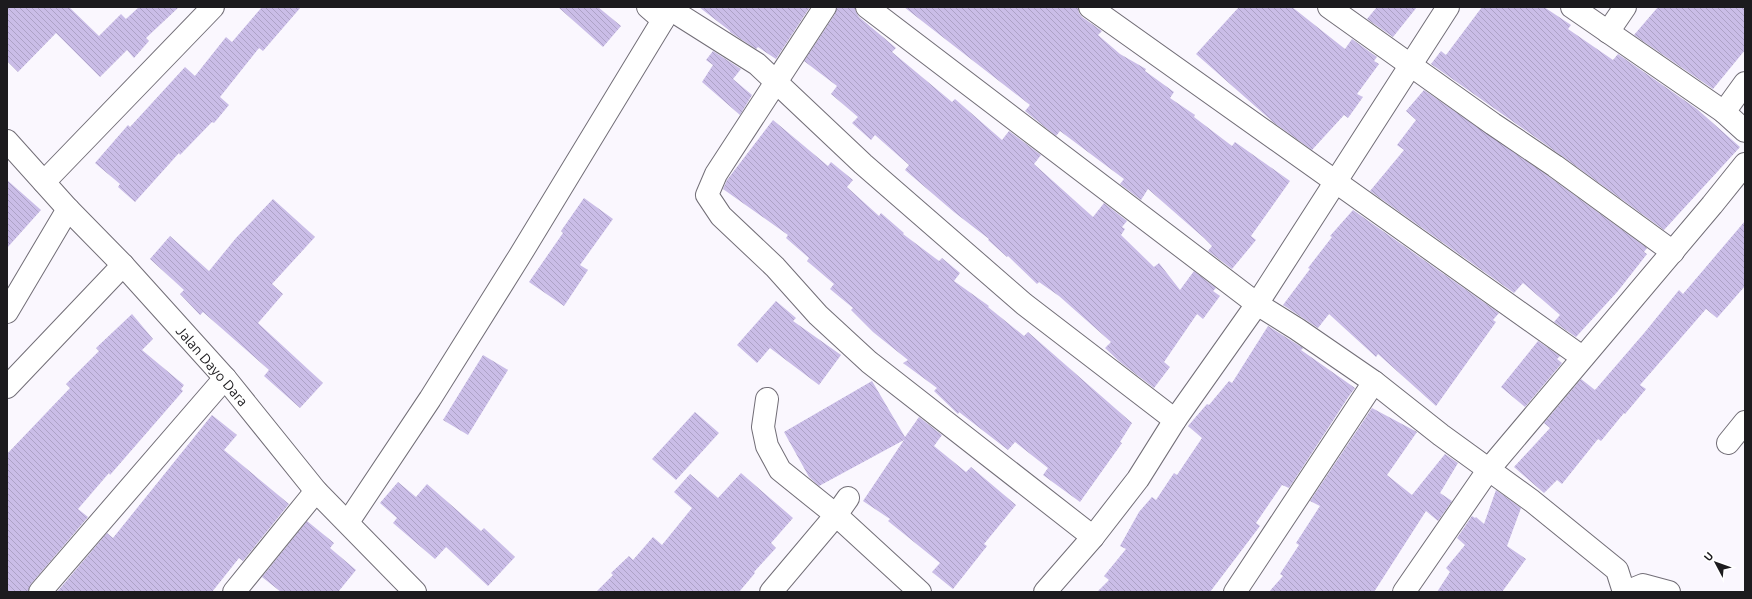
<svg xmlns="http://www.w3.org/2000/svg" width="1752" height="599" viewBox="0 0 1752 599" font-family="Ubuntu,sans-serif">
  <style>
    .building { fill: url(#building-back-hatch) }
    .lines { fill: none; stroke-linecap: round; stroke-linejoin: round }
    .minor-casing { stroke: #726e77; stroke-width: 24 }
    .minor { stroke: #fff; stroke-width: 22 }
    .labels { text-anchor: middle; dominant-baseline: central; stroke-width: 3; stroke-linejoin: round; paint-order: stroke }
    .street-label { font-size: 14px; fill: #1c1b1e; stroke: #fff }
  </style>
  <defs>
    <pattern id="building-back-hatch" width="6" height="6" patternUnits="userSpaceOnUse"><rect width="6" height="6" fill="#cabde7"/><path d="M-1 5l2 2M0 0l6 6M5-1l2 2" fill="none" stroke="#ada2c6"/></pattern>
  </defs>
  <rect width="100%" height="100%" fill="#faf7fe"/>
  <g class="building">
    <polygon points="7,7 69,7 99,36 121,14 126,19 139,7 179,7 146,38 149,41 134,58 127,50 100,77 56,33 18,72 7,61"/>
    <polygon points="262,7 301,7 263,51 259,48 220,97 229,105 214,123 212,122 180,155 179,153 135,202 118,187 120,184 95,163 128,125 130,127 185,67 195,76 226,37 232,42"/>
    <polygon points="558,7 598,7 621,26 603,47"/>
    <polygon points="699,7 810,7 776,59 758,47 756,49 730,32 730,31"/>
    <polygon points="837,7 855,7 856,12 859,17 896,48 892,52 952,102 955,99 1002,140 1009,131 1041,155 1034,164 1093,217 1104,203 1127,221 1122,227 1125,229 1121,235 1154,267 1159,263 1180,290 1194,271 1216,288 1213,291 1220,296 1203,319 1197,314 1164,362 1170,367 1154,388 1120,362 1105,348 1111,342 1059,296 1039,282 1037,284 1008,256 1007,257 988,240 989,239 954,212 905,170 909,165 875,135 871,140 852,123 858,117 831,94 837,86 804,61 835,14"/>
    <polygon points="904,7 1078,7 1079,13 1082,17 1102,31 1098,35 1120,54 1146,69 1145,71 1174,92 1170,98 1195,115 1194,117 1232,146 1235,142 1290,181 1251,236 1256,240 1232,269 1208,251 1212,246 1204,238 1148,189 1141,200 1120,184 1124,179 1060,131 1056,136 1025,111 1030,105"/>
    <polygon points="1239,7 1292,7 1345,49 1352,39 1377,57 1374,61 1379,64 1357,94 1363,97 1348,118 1344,115 1312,150 1273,122 1196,54"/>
    <polygon points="1377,7 1417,7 1393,37 1367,19"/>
    <polygon points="1482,7 1544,7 1571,25 1568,29 1613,60 1618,54 1697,109 1740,147 1664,230 1562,156 1431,64 1441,51 1446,55"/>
    <polygon points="1658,7 1745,7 1745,50 1713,89 1634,35"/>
    <polygon points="713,51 741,69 733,79 752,95 740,115 702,82 713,65 706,60"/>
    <polygon points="1424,90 1548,176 1647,248 1644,252 1647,254 1618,291 1576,337 1554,322 1560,315 1523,283 1514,293 1370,191 1404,150 1397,145 1416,120 1406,111"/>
    <polygon points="773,120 828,166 831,162 853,180 847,187 879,216 881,213 904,233 903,234 939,261 942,258 960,273 954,281 989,306 988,307 1024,336 1028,332 1132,423 1120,442 1122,443 1080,502 1043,475 1048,468 1015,442 1008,450 959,412 958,414 934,391 937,388 903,363 908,360 873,332 851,310 853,308 830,289 834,284 807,261 809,258 786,238 788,235 723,189 727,180"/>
    <polygon points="7,180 41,210 7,248"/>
    <polygon points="584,198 613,219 580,265 588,270 564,306 529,282 563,233 561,231"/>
    <polygon points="273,199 315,237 272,284 283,294 258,323 323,383 300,408 264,376 269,370 203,312 200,315 180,294 184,290 150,259 170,236 209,271 236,238"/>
    <polygon points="1353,210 1499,313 1493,320 1496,322 1436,406 1378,354 1376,357 1329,314 1318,328 1283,305 1310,269 1308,268 1332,237 1330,236"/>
    <polygon points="1745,221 1745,286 1717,318 1706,309 1640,385 1646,389 1625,414 1624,413 1601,441 1598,439 1562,484 1557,480 1544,493 1514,467 1550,428 1544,423 1581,379 1595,390 1645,332 1679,290 1683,294"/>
    <polygon points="776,301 796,318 793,321 841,355 819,385 770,348 757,363 737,345"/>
    <polygon points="132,314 153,339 142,350 184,385 181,389 183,391 110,475 109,473 78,509 88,517 31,584 28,592 7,592 7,454 70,388 66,384 99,351 96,348"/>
    <polygon points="1268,326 1303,348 1301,350 1355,388 1349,396 1289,488 1282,485 1256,523 1260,526 1210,592 1097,592 1109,580 1104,576 1126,549 1120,546 1139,512 1152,497 1156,500 1174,473 1177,475 1202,438 1188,426 1207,404 1209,405 1229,381 1232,383"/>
    <polygon points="1538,341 1560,356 1557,359 1562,363 1525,407 1501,387"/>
    <polygon points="483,355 508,370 468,435 443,420"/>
    <polygon points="872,381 905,437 919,417 942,435 934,446 966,472 971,467 1016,505 984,544 987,546 953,589 932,572 940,563 888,521 890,519 863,501 904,440 819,486 809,477 784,432"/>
    <polygon points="1372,408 1417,432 1387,475 1412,495 1445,454 1458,463 1440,493 1452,501 1438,521 1426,511 1374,592 1269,592 1283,576 1280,574 1299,545 1296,543 1320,506 1310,501"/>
    <polygon points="695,412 719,433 676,480 652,459"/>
    <polygon points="212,415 237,435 224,450 289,504 243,561 239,558 212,592 57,592 107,533 113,538"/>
    <polygon points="741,473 793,518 771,543 776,548 754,572 755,573 739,592 596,592 613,575 611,573 629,556 633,560 653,537 662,545 692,508 674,492 690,474 718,498"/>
    <polygon points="398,482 416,497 427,484 481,531 484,528 515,557 488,586 446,547 435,559 393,523 397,518 380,503"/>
    <polygon points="1496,490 1521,508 1507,546 1526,559 1502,592 1437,592 1450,572 1446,568 1465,545 1457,538 1472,516 1475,518 1476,517 1484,524"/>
    <polygon points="307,521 334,543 330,548 356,570 338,592 281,592 262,577"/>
  </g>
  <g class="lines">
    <defs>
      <g id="minor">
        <polyline points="648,7 663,20"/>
        <polyline points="825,7 716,174 707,195 721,216 775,267 818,315 869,362 1093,537"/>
        <polyline points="867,7 1257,304 1297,329 1374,382 1441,435 1532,501 1617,570 1624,592"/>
        <polyline points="1090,7 1582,357"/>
        <polyline points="1329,7 1493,124 1555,166 1673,252"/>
        <polyline points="1572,7 1724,112 1745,131"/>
        <polyline points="670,9 757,64 863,164 1024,304 1175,420"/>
        <polyline points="1608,32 1625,7"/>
        <polyline points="1724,112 1745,83"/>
        <polyline points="7,141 68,209 123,265 225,378 316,491 415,592"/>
        <polyline points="44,182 213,7"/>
        <polyline points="7,312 68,209"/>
        <polyline points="7,387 123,265"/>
        <polyline points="767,399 763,427 767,446 780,470 836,515 920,592"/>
        <polyline points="1728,443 1745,422"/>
        <polyline points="348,522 430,399 519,257 671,7"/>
        <polyline points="40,592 225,378"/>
        <polyline points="234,592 316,491"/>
        <polyline points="771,592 836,515 848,498"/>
        <polyline points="1045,592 1093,537 1138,479 1175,420 1257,304 1448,7"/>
        <polyline points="1235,592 1374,382"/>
        <polyline points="1404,592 1489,469 1712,205 1745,164"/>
        <polyline points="1626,592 1643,585 1669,592"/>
      </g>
    </defs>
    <use href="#minor" class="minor-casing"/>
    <use href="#minor" class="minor"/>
  </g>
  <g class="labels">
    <g class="street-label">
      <text transform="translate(212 366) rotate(49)">Jalan Dayo Dara</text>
    </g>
  </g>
  <rect width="1752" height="599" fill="none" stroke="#1c1b1e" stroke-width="16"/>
  <g transform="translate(1716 563) rotate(311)" stroke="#ffffff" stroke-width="3" paint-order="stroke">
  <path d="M0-3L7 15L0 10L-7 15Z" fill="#1c1b1e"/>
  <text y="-6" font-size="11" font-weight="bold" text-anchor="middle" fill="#1c1b1e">U</text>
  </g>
</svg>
